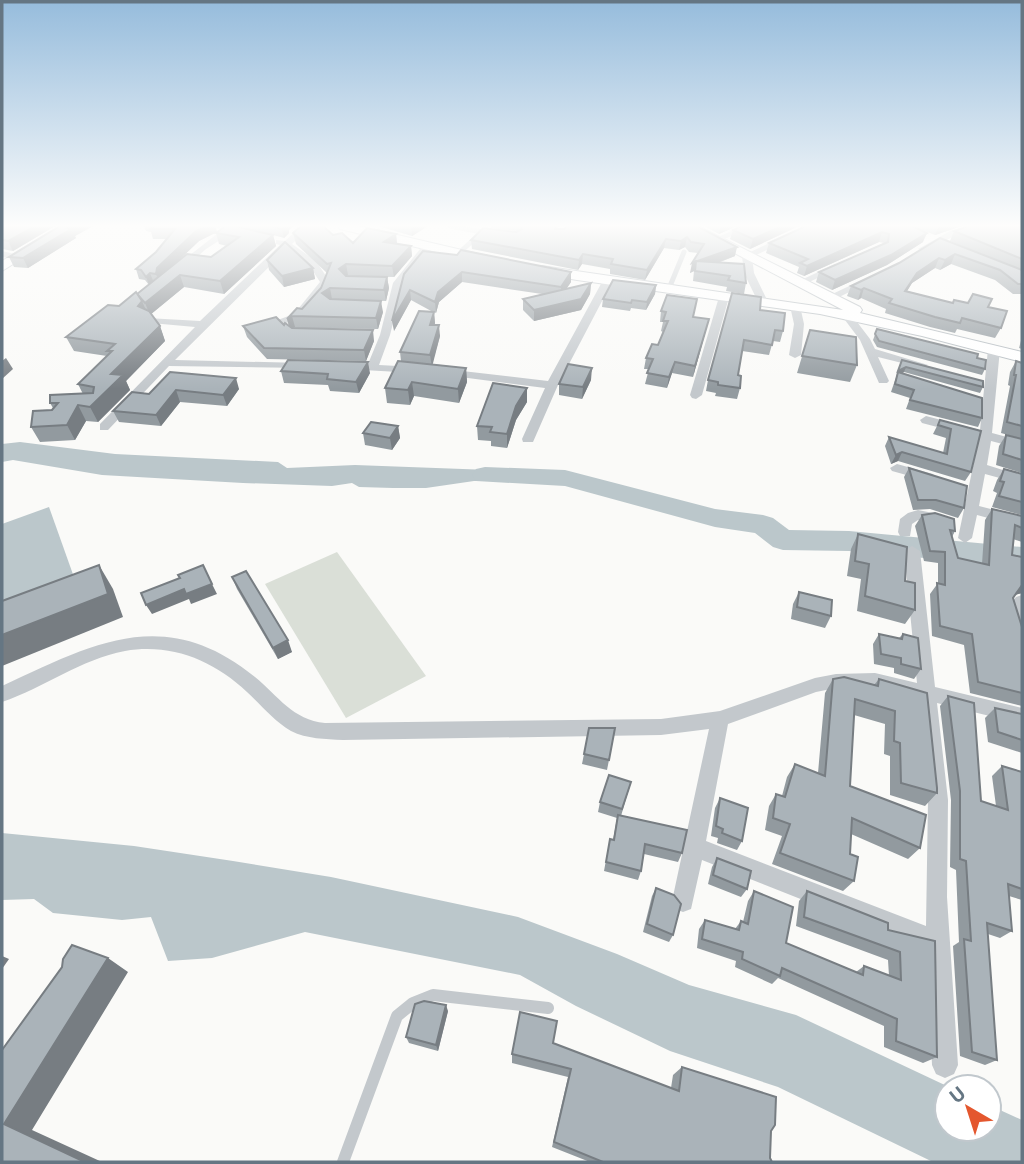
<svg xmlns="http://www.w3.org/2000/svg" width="1024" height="1164" viewBox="0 0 1024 1164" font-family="'Public Sans',sans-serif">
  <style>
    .green { fill: #dadfd7 }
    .water { fill: #bbc7cb }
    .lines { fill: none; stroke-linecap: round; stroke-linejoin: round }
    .river { fill: #bbc7cb; fill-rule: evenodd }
    .secondary-casing { stroke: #b3babf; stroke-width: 2 }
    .lane-far1 { stroke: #c3c8cc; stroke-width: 5 }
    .lane { stroke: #c3c8cc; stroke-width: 12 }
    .street { fill: #c3c8cc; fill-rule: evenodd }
    .secondary { fill: #fff; fill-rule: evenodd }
    .wall { fill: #929a9f }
    .shaded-wall { fill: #777d82 }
    .building { fill: #aab3b9; stroke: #777d82; stroke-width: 2 }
  </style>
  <rect width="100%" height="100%" fill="#fafaf8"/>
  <polygon class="green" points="337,552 426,676 346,718 265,584"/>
  <g class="water">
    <polygon points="20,442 115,454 278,462 287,468 355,465 517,471 523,475 514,481 474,481 426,488 393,488 359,487 352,483 332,486 243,483 102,475 13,460 2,462 2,444"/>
    <polygon points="49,507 75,580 2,609 2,524"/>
    <polygon points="2,833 134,846 233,861 331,877 518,917 617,954 689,985 796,1015 949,1087 947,1129 989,1129 989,1105 1022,1120 1022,1162 933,1162 778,1087 670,1051 576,1006 520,975 305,932 212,958 168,961 151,917 122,920 53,913 34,899 2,900"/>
  </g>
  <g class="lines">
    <polygon class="river" points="485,467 565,470 715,509 763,515 773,518 789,530 849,531 1022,547 1022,567 849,551 783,550 773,547 755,533 715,527 565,486 476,481 472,475 476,469"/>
    <defs>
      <g id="secondary">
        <polygon points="60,226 74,226 2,271 2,261"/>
        <polygon points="338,226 359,226 492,257 494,260 487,264 340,229"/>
        <polygon points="683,226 698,226 860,307 862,310 860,313 1022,352 1022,362 922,336 820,314 577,280 542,274 535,270 542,266 843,310"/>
      </g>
    </defs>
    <use href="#secondary" class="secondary-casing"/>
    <g class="lane-far1">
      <polyline points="450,226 482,232 459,253"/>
      <polyline points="668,291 684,252"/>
    </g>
    <polyline class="lane" points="343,1162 397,1016 413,1003 433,995 548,1008"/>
    <g class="street">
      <polygon points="210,226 230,226 248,233 244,236 231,233 206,249 182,270 176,270 176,266 222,230"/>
      <polygon points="301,226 310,226 292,244 316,261 330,282 302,318 261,331 256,328 294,314 320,282 309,265 287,249 175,360 304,363 310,366 308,368 169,366 108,430 100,430 100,424 195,327 151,323 146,320 147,318 200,321 280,245 276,244 276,240 285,241"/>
      <polygon points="743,226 754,226 720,241 713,239"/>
      <polygon points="805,226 816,226 752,257 754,273 768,302 759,304 744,273 742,256"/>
      <polygon points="968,226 981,226 956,235 926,251 918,249 950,231"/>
      <polygon points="424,244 432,246 403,283 390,335 379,365 416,367 422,370 416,373 346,369 346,365 368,364 380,335 393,283"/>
      <polygon points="2,251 23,256 18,259 2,257"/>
      <polygon points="835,264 843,266 805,284 797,282"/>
      <polygon points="607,279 612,282 558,385 533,442 523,442 522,439 545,388 445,375 439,372 445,369 548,381 602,282"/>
      <polygon points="864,279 872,281 835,299 826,297"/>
      <polygon points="724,294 729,297 702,395 696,399 692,398 690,395 719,297"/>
      <polygon points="795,303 800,306 804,324 801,355 795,358 789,355 794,324 790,306"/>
      <polygon points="843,314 851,314 870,339 875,349 928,365 922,368 878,357 889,381 887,383 879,383 860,340 842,316"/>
      <polygon points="994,346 1000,349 992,433 1022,441 1022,449 991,441 987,465 1022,476 1022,484 985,474 979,506 1022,517 1022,527 977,515 972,538 965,543 958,538 979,438 922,423 920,420 926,416 980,430 988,349"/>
      <polygon points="897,464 933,474 935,477 928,481 892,471 890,468"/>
      <polygon points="918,510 938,514 950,521 943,526 918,520 912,524 910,536 900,536 898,532 900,519 908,513"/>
      <path d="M912,546L920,551L935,687L1022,708V724L937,703L948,800L947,897L958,1065L954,1074L945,1078L936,1074L932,1065L927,949L702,860L691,909L683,912L675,909L672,901L709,729L661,735L343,740C325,739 307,739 291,731C274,721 261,705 247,692C213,660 171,643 125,651C81,659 44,688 2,702V686C94,643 165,604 255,677C278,696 293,720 325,723L661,719L720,711L815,678L836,674L875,673L917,683L904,551ZM875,687L918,698L928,800L926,926L706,841L728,724L816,692L836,688Z"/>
      <polygon points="1022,595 1022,639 1016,637 1007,608 1016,597"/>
    </g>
    <use href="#secondary" class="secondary"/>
  </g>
  <g class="wall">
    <polygon points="2,226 55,226 13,251 2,249"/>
    <polygon points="60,226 93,226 75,236 76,238 28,268 14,267 9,257"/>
    <polygon points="144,226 215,226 217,232 199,241 175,264 211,257 227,246 219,244 216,233 271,235 239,226 293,226 289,230 289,233 284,238 273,235 276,246 224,294 184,287 151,314 160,326 165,341 126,381 130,390 98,422 86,421 75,440 40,442 31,427 53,408 50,403 83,394 78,384 107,356 74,351 66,337 138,295 149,285 145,280 139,279 136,269 156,252 167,239 153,239 151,232 146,231"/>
    <polygon points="378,226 428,226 412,236"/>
    <polygon points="491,226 560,226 556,229 697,226 735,256 718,263 746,283 744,294 726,291 727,287 693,281 694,271 690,273 698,253 689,252 685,247 679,250 664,248 645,280 610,274 610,269 582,264 578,270 472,249 471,240 518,231 491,228"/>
    <polygon points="704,226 737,226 719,234"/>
    <polygon points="742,226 799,226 750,249 730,239 733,230"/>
    <polygon points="911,226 923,242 887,265 832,290 816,282 819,272 884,243 879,242 804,276 797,273 799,267 766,253 769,243"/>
    <polygon points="912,226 962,226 935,235"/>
    <polygon points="1022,226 1022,294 1013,294 995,280 951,264 940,270 935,268 912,283 907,291 953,303 988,307 1001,328 995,338 957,329 955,333 930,327 885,313 886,309 861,298 858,300 847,296 851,286 899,263 974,251 950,241 954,231"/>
    <polygon points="293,233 333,235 353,243 396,234 397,244 411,246 412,256 394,277 348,276 387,277 389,288 386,301 332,299 383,312 378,329 294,328 374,341 366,361 267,359 247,337 243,326 289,325 287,319 302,309 321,288 327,273 296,244"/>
    <polygon points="423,251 571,272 571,282 566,289 591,283 590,294 581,310 534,321 523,310 523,299 542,294 462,282 439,302 436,313 434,312 435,325 440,336 432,364 466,368 467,382 459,403 414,396 410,405 387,403 385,388 401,361 400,352 433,312 411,300 394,331"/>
    <polygon points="267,260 313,268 315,279 284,287 269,270"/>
    <polygon points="656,285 655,294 646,310 631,308 630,311 602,307 603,299"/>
    <polygon points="760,310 783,331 780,342 773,341 769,355 742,351 738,375 740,388 737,399 715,396 716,393 706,391 708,380"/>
    <polygon points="661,311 693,317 706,330 693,377 672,373 667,388 645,384 649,369 644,369 646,358 658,345 663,332 661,331 663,322 660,322"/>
    <polygon points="877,329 977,358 985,369 982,375 877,347 873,340"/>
    <polygon points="810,330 857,365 850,382 797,373"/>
    <polygon points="1022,337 1022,349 1019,348"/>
    <polygon points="902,360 983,387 980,393 904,372 902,373 982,418 978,427 906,409 910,398 891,392"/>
    <polygon points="1016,361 1022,363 1022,439 1001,433 1010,386 1008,385 1010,372"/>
    <polygon points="281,371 370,373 359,393 330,391 328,385 284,383"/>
    <polygon points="170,372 239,389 227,406 180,402 161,426 119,422 113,411 149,394"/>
    <polygon points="591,380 582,399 559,395 559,384"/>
    <polygon points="527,388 527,402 516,420 507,448 491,446 491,441 478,440 477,426"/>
    <polygon points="940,420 981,431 971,472 965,481 898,461 891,464 885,446 889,437 943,453 946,438 933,434"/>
    <polygon points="398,426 400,438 392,450 365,445 363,433"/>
    <polygon points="1006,435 1022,439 1022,473 996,465 999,446"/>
    <polygon points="909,468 964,508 958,518 930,509 913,510 904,477"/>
    <polygon points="1004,469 1022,474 1022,515 992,507 997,493 993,491 997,480"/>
    <polygon points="992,509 1022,516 1022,542 1013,539 1012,555 1022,593 1015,595 1013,598 1022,627 1022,706 970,693 964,645 932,636 930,594 938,583 938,563 924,561 915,526 922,515 955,531 952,537 958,558 982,564 985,520"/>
    <polygon points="858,534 905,581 915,610 905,624 857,611 861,579 847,576 851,549"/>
    <polygon points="232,577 292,652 278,659 237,589"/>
    <polygon points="799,592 831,616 825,628 791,619 793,604"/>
    <polygon points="879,634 899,638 903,634 921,669 914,679 894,673 894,668 874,664 873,644"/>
    <polygon points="833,679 874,685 879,679 937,793 925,806 890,795 890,756 884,754 885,724 854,715 850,786 920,848 908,859 851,834 850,854 854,881 843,891 772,864 782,836 765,830 769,806 776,794 782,796 787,777 795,764 818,773 825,693"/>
    <polygon points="948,696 981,801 996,806 992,776 1002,766 1022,772 1022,900 1009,896 1012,931 1000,938 988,934 997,1060 985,1065 960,1056 953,946 959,942 956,870 950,867 951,800 940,706"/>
    <polygon points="995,708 1022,714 1022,753 988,742 985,718"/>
    <polygon points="584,754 609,760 607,770 582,764"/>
    <polygon points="631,782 621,816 682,853 678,862 644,854 641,871 638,880 604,871 608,849 610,839 613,840 617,818 598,812 600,802"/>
    <polygon points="720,798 742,841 737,850 717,843 718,838 711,836 715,808"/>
    <polygon points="717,858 747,889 741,897 708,884 712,867"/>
    <polygon points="656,888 673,935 669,942 643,932 652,896"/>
    <polygon points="754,891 786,943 856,972 864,966 889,976 888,960 796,926 799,901 807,891 888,930 935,941 937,1057 923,1063 884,1047 884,1026 778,978 772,984 735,967 736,961 697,948 699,929 705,920 735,929 741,921 743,922 748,901"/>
    <polygon points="448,1011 438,1051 409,1043 406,1037"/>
    <polygon points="553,1043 671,1088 673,1075 682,1067 771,1131 770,1158 772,1162 590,1162 552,1147 568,1077 512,1063 512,1054"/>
  </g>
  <g class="shaded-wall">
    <polygon points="35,226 55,226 13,251 8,241"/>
    <polygon points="71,226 93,226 75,236 76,238 28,268 23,258"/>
    <polygon points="207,226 215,226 217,232 199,241 160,278 160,284 156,274 157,268 196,231"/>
    <polygon points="284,226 293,226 289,230 289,233 284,238 282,229"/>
    <polygon points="411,226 428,226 412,236"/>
    <polygon points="721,226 737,226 719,234"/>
    <polygon points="782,226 799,226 750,249 753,239"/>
    <polygon points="939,226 962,226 935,235"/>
    <polygon points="882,232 879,242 804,276 807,266"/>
    <polygon points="927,233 923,242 887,265 832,290 835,280"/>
    <polygon points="396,234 397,245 384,242"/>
    <polygon points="273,235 276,246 224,294 220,281"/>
    <polygon points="687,237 685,247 679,250 681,241"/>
    <polygon points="666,239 664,248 645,280 647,270"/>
    <polygon points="411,246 412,256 394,277 392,266"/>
    <polygon points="737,247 735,256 695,271 696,261 694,271 690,273 692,263"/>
    <polygon points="583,254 582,264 578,270 579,260"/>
    <polygon points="955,254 951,264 940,270 945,260"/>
    <polygon points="939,258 935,268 912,283 901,301 905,291 917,273"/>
    <polygon points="346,264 348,275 341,280 339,269"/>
    <polygon points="313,268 315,279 284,287 282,276"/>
    <polygon points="462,272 462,282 439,302 436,313 435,302 438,292"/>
    <polygon points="571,272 571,282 561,297 561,287"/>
    <polygon points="150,273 154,283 150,287 146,277"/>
    <polygon points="180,275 184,287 150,315 145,303"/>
    <polygon points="387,277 389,288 386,301 384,290"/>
    <polygon points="591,283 590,294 581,310 534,321 534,310"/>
    <polygon points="656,285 655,294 646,310 647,302"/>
    <polygon points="330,288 332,299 325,304 322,293"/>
    <polygon points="864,288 861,298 858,300 861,290"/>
    <polygon points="410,290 411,300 394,331 392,321"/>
    <polygon points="142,301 148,315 138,306"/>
    <polygon points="381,301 383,312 378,329 376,318"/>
    <polygon points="434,312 435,323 431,336 430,325"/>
    <polygon points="292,316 295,327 290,330 287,319"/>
    <polygon points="709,319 706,330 693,377 695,366"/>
    <polygon points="439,325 440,336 432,367 430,355"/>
    <polygon points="160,326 165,341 126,381 130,390 98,422 90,407 111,374"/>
    <polygon points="373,330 374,341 366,361 364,350"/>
    <polygon points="6,358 13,369 2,379 2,361"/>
    <polygon points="368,362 370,373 359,393 356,382"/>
    <polygon points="675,362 672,373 667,388 669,377"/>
    <polygon points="906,367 904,372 897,376 898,372 896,377 898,371"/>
    <polygon points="466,368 467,382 459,403 458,389"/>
    <polygon points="592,368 591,380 582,399 583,387"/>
    <polygon points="236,378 239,389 227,406 223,395"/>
    <polygon points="412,382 414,396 410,405 408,390"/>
    <polygon points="527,388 527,402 516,420 507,448 507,434 516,406"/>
    <polygon points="176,390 180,402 161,426 156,415"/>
    <polygon points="78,405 86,421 75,440 67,425"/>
    <polygon points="398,426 400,438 392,450 390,438"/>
    <polygon points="902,452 898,461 891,464 896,455"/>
    <polygon points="99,565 113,589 123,617 2,666 2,635"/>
    <polygon points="212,584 217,594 191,604 189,599 152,614 146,605 184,589"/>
    <polygon points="1022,585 1022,593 1014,595"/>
    <polygon points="288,640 292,652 278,659 273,648"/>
    <polygon points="2,956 9,959 2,969"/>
    <polygon points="108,958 128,972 32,1130 102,1162 85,1162 4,1124"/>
    <polygon points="446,1005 448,1011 438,1051 436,1045"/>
  </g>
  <g class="building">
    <polygon points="2,226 35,226 8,241 2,240"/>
    <polygon points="60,226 71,226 67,228 71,229 23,258 9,257"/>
    <polygon points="156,226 207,226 196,231 157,268 156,274 150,273 146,277 141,270 136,269 156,252 175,229 150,229"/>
    <polygon points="226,226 234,226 273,235 220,281 180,275 145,303 137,294 187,254 211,257 239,237 216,233"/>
    <polygon points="272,226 285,226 282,229"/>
    <polygon points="301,226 323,226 333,235 342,233 353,243 367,228 396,234 384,242 411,246 392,266 346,264 339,269 346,276 387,277 384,290 330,288 322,293 330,299 381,301 376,318 292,316 287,319 297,308 302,309 321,288 331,263 327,264 293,233"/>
    <polygon points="520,226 555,226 555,229 564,229 568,226 697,226 737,247 692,263 704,244 691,242 687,237 681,241 666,239 647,270 611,264 613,259 583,254 579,260 471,240 483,228 516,232 522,229"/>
    <polygon points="742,226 782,226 753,239 733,230"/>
    <polygon points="806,226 912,226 927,233 891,255 835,280 819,272 888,242 889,234 882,232 807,266 800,263 808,259 769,243"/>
    <polygon points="969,226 1022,226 1022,259 954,231"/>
    <polygon points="940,238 1022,270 1022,284 1018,284 1000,270 955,254 945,260 939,258 917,273 905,291 953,303 954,300 968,303 973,294 992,299 988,307 1007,311 1001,328 962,318 960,323 935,317 889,303 892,299 864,288 861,290 851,286 899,263"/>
    <polygon points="285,242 313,268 282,276 267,260"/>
    <polygon points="461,250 571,272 561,287 462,272 438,292 435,302 410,290 392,321 404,274 423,251 457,255"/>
    <polygon points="696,261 744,264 746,283 728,280 730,276 695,271"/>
    <polygon points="613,280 656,285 647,302 632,300 631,303 603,299"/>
    <polygon points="591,283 581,299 534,310 523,299"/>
    <polygon points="136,292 142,301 138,306 149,311 160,326 111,374 123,375 90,407 78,405 67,425 31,427 33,411 52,410 58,403 50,403 50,395 93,393 94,387 78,384 112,351 107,351 115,344 66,337 108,305 119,306"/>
    <polygon points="732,293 761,297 760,310 785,313 783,331 775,330 772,345 744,340 738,375 741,376 740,388 718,385 718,382 708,380"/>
    <polygon points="667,295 697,299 693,317 709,319 695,366 675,362 669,377 647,373 653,359 646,358 652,344 658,345 668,321 663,321 666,312 661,311"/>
    <polygon points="419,311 434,312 430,325 439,325 430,355 400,352"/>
    <polygon points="276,317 284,325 285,323 292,328 373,330 364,350 264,348 243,326"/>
    <polygon points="877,329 978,354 977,358 986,360 985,369 879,341 875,334"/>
    <polygon points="810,330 856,337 857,365 802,356"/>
    <polygon points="288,360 368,362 356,382 327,379 328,374 281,371"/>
    <polygon points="902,360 983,381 983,387 906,367 898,371"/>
    <polygon points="398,361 466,368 458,389 412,382 408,390 385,388"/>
    <polygon points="1016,361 1022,363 1022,426 1007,422 1016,375 1014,375"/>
    <polygon points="568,364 592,368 583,387 559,384"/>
    <polygon points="170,372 236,378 223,395 176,390 156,415 113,411 132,392 149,394"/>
    <polygon points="898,372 982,398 982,418 910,400 914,390 895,384"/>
    <polygon points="493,383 527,388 516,406 507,434 490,432 492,427 477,426"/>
    <polygon points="940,420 981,431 971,472 902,452 896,455 889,437 947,454 951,429 938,425"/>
    <polygon points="371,422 398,426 390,438 363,433"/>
    <polygon points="1006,435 1022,439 1022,460 1003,454"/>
    <polygon points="909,468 967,486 964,508 936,500 918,500"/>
    <polygon points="1004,469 1022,474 1022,502 999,496 1004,482 1000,481"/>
    <polygon points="992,509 1022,516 1022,528 1015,525 1012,555 1022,557 1022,585 1013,598 1022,627 1022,693 978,682 972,634 940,626 937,583 945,585 945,552 930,551 922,515 935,513 954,519 955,531 950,530 958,558 989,565"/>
    <polygon points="858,534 907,547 905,581 915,583 915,610 865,596 869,564 855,561"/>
    <polygon points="99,565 108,594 2,635 2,601"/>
    <polygon points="203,565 212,584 186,594 184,589 146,605 141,593 180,578 178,575"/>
    <polygon points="246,571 288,640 273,648 232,577"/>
    <polygon points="799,592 832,600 831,616 797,607"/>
    <polygon points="879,634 902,639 903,634 918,638 921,669 901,664 901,658 881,654"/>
    <polygon points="844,677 878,686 879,679 927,693 937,788 937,793 901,783 900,743 894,741 895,711 855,699 850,786 926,815 920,848 852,818 850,854 858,857 854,881 780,853 790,824 773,818 776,794 785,797 795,764 825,776 833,679"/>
    <polygon points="948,696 974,703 981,801 1008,810 1002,766 1022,772 1022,889 1008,884 1012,931 987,923 997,1060 972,1052 964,939 971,941 966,861 960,859 960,791"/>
    <polygon points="995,708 1022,714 1022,740 998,732"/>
    <polygon points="589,728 615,728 609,760 584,754"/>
    <polygon points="609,775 631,782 622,809 600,802"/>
    <polygon points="720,798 748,808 742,841 722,833 723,829 716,826"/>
    <polygon points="618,815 687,830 682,853 645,844 641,871 606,862 610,839 614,840"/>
    <polygon points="717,858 751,871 747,889 713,875"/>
    <polygon points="656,888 674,895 681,904 673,935 647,924"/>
    <polygon points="754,891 793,907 786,943 863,975 864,966 901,980 900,952 804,917 807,891 888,923 888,930 935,941 937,1057 896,1041 897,1019 782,968 780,976 742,959 743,952 702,939 705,920 739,930 741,921 748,924"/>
    <polygon points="72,945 108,958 4,1124 85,1162 2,1162 2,1050 62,967 63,959"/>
    <polygon points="424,1001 446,1005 436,1045 406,1037 415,1004"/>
    <polygon points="520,1012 557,1021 553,1043 679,1091 682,1067 776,1097 775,1125 771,1131 770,1158 772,1162 603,1162 554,1142 571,1069 512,1054"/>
  </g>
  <linearGradient id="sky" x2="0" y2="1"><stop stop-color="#96bcdc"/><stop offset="0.58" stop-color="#fdfdfc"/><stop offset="1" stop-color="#fdfdfc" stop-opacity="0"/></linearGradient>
  <rect width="1024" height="389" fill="url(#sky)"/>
  <rect width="1024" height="1164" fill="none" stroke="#657683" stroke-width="7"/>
  <g transform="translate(968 1108) rotate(321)"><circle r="33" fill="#ffffff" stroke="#c1c8cd" stroke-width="2"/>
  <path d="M0-5L12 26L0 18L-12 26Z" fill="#e4572e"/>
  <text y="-10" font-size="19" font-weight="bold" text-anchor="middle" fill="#657683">U</text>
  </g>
</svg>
